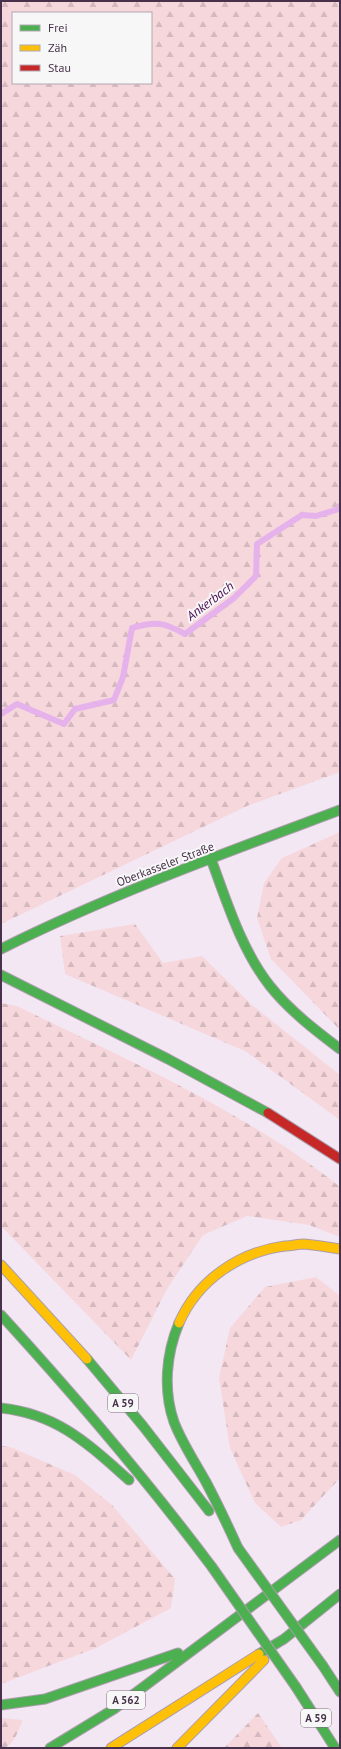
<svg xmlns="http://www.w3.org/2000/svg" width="341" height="1749" viewBox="0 0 341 1749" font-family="'PT Sans',sans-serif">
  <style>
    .forest { fill: url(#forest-firs); fill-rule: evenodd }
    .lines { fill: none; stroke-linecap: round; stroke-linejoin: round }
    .stream { stroke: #e5b2ec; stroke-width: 6 }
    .fast-casing { stroke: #ac9dad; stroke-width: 11 }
    .slow-casing { stroke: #ac9dad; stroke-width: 11 }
    .jam-casing { stroke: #ac9dad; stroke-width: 11 }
    .fast { stroke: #4caf50; stroke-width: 9 }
    .slow { stroke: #ffc107; stroke-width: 9 }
    .jam { stroke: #c62828; stroke-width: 9 }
    .fast-bridge-casing { stroke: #ac9dad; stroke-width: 11; stroke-linecap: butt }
    .fast-bridge { stroke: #4caf50; stroke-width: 9 }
    .labels { text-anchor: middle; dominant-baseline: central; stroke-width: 4; stroke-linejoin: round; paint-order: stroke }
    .shield { fill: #f7f7f7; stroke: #7c6d7f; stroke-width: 1 }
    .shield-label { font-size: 11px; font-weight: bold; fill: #48324b }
    .street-label { font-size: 12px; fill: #48324b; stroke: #f7f7f7 }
    .water-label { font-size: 13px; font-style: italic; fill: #480a51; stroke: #f7f7f7 }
  </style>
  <defs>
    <pattern id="forest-firs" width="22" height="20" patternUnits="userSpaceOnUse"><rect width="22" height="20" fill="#f6d7dc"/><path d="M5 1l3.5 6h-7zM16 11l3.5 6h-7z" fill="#d4b9be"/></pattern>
  </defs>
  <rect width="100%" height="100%" fill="#f3e7f4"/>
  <g class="forest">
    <path d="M1,1H340V772L247,806L1,924ZM13,13H151V83H13Z"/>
    <polygon points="340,832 340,1030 271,959 257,918 264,883 282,858"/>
    <polygon points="135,924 163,963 202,956 252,1005 340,1075 340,1120 245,1051 65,974 60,936"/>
    <path d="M1,1003L17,1006C127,1060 244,1110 340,1187V1237L309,1225L247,1216L203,1235L167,1289L131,1360L1,1226Z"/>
    <polygon points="316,1277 340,1296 340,1478 301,1520 281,1527 255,1503 230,1448 219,1378 230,1328 265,1287"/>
    <polygon points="1,1446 10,1447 75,1475 112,1505 175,1579 171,1608 96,1648 1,1684"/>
    <polygon points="258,1713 282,1748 224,1748"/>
    <path d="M1,1718L23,1720C18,1730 14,1748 1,1748Z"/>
  </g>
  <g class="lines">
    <path class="stream" d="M1,714L17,704L64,724L75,709L114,700L123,677L132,628C156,621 163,622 185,634L234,598L256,576L257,544L302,515L316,516L339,509L340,506"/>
    <defs>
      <g id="fast">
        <path d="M211,859C227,902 241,949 270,986C290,1011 315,1030 340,1049"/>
        <path d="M1,949C111,894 225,853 340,810"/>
        <polyline points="1,975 168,1059 268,1113"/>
        <path d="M1,1315C75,1396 146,1479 212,1567"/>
        <path d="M179,1323C166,1354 163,1390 174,1422C182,1443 195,1462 206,1482C217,1503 228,1526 238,1548"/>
        <polyline points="87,1359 143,1426 209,1511"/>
        <path d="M1,1408C58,1414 88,1444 129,1480"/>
        <polyline points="259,1654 284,1639 340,1594"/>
        <polyline points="323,1666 340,1692"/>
        <polyline points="296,1687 335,1748"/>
        <polyline points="1,1705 45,1699 178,1653"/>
        <polyline points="50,1748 114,1709 340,1540"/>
      </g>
      <g id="slow">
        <polyline points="1,1265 87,1359"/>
        <path d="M179,1323C198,1280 239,1252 285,1246C291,1246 298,1244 304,1244C316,1245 328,1247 340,1249"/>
        <polyline points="111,1748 259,1654"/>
        <polyline points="177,1748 264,1660"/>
      </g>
      <polyline id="jam" points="268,1113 340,1159"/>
    </defs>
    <use href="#fast" class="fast-casing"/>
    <use href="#slow" class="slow-casing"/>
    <use href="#jam" class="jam-casing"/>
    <use href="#fast" class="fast"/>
    <use href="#slow" class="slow"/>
    <use href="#jam" class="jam"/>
    <defs>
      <g id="fast-bridge">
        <polyline points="238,1548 323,1666"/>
        <polyline points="212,1567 296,1687"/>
      </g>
    </defs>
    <use href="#fast-bridge" class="fast-bridge-casing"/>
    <use href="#fast-bridge" class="fast-bridge"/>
  </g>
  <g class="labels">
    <g class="shield">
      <rect x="108" y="1394" width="30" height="18" rx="3"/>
      <rect x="107" y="1691" width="38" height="18" rx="3"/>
      <rect x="301" y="1709" width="30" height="18" rx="3"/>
    </g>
    <g class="shield-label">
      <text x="123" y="1403">A 59</text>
      <text x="126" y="1700">A 562</text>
      <text x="316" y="1718">A 59</text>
    </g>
    <g class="street-label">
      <text transform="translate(165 864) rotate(-21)">Oberkasseler Straße</text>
    </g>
    <g class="water-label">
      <text transform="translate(210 601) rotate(-37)">Ankerbach</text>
    </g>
  </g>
  <rect width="341" height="1749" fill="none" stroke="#48324b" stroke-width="4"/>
  <rect x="12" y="12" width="140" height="72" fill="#f7f7f7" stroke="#b1a8b2"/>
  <rect x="20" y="25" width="20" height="6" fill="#4caf50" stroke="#b1a8b2"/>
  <text x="48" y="32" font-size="12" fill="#48324b">Frei</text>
  <rect x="20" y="45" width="20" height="6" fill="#ffc107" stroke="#b1a8b2"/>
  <text x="48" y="52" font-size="12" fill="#48324b">Zäh</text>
  <rect x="20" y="65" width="20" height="6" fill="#c62828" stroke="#b1a8b2"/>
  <text x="48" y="72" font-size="12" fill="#48324b">Stau</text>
</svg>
